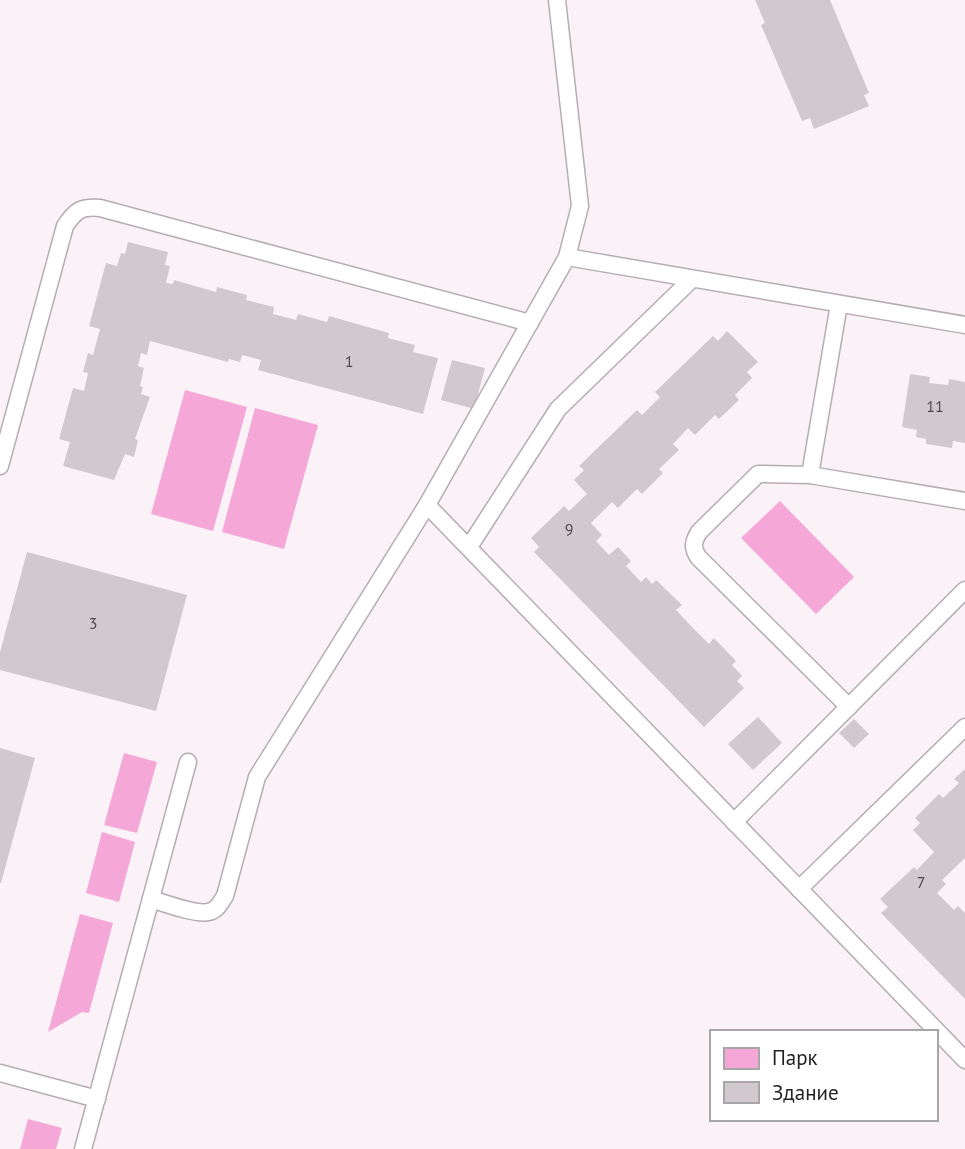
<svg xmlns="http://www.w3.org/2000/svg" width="965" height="1149" viewBox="0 0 965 1149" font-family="'PT Sans',sans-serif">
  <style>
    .green { fill: #f5a8d7 }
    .building { fill: #d2c9ce }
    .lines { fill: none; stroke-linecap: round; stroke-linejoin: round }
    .lane-casing { stroke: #b5adb1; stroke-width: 19 }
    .lane { stroke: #fff; stroke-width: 16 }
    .labels { text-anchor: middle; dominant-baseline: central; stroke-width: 5; stroke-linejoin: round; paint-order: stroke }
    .number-label { font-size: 16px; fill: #4e4a4c }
  </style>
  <rect width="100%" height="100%" fill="#fbf2f7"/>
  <g class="green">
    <polygon points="185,390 247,407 213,531 151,514"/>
    <polygon points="255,408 318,425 284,549 222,532"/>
    <polygon points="780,501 854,577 816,614 741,538"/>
    <polygon points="124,753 157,762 137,833 104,825"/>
    <polygon points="102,832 135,842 119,902 86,893"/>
    <polygon points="80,914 113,923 89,1013 82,1012 48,1032"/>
    <polygon points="28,1119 62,1128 56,1149 20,1149"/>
  </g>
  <g class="building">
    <polygon points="755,0 830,0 869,93 864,95 869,106 814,129 810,118 802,121 761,25 765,23"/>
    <polygon points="128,242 168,252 165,265 170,266 166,283 173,284 174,280 216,292 217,287 247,295 246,300 274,307 273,314 296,320 298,314 327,322 329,316 389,333 388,338 415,345 413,352 438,358 423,414 258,370 261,360 242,355 240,362 229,359 228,362 150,341 147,355 141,353 138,366 144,368 140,386 143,387 141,394 150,397 135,439 138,440 134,457 125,454 114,480 63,466 70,442 59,439 73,388 84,391 88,373 83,372 88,353 93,355 100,329 89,326 106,263 117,266 121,253 125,254"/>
    <polygon points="727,331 758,362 747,372 752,378 735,395 739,400 719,419 715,415 695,435 688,428 673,444 679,450 659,469 663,473 642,494 637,489 618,508 612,502 591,523 602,535 596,541 609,555 618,547 631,561 626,566 641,582 646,577 652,584 656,580 682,605 676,610 692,627 709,644 714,638 736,661 732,665 742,676 737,681 744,688 704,727 534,552 539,547 531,538 564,506 569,511 587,494 574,480 584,470 579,466 637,410 642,415 660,397 655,392 713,336 718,341"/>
    <polygon points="452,360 485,368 474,409 441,400"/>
    <polygon points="910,374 930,377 929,383 948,385 949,379 965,382 965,443 953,441 952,448 926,444 926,439 916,437 917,430 902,427"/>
    <polygon points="27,552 187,595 156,711 0,670 0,652"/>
    <polygon points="758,717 782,743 753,770 728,744"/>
    <polygon points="854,719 869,734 854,748 839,733"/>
    <polygon points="0,748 35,758 1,883 0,883"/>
    <polygon points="965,769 965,858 942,880 946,884 937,893 954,910 958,906 965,913 965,999 881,913 888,907 880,899 914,867 917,870 934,852 913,830 920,823 915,818 939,794 943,798 959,783 954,779"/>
  </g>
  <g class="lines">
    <defs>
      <g id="lane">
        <polyline points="567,257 965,325"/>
        <polyline points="839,304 810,475 965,501"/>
        <path d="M0,466L65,226C75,211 81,206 100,208L530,323"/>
        <path d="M810,475L758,474L699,532C693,542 692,547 698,557L849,707"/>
        <polyline points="427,505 965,1060"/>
        <polyline points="469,547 558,409 692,279"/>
        <polyline points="734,822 965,590"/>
        <polyline points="799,889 965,727"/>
        <path d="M151,899C164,903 196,915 208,912C217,911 220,903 225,896L257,777L427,505L567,257L580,206L557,0"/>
        <polyline points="0,1073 97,1099"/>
        <polyline points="83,1149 188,762"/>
      </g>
    </defs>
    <use href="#lane" class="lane-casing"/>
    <use href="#lane" class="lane"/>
  </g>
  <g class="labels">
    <g class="number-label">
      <text x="349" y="361">1</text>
      <text x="935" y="406">11</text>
      <text x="569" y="529">9</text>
      <text x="93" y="623">3</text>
      <text x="921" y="882">7</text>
    </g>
  </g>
  <rect x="710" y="1030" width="228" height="91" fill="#ffffff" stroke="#a7a5a6" stroke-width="2"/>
  <rect x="724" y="1048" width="35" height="21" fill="#f5a8d7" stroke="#a7a5a6" stroke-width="2"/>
  <text x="772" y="1065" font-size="21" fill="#221f21">Парк</text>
  <rect x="724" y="1082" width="35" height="21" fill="#d2c9ce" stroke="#a7a5a6" stroke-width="2"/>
  <text x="772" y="1100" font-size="21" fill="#221f21">Здание</text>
</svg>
